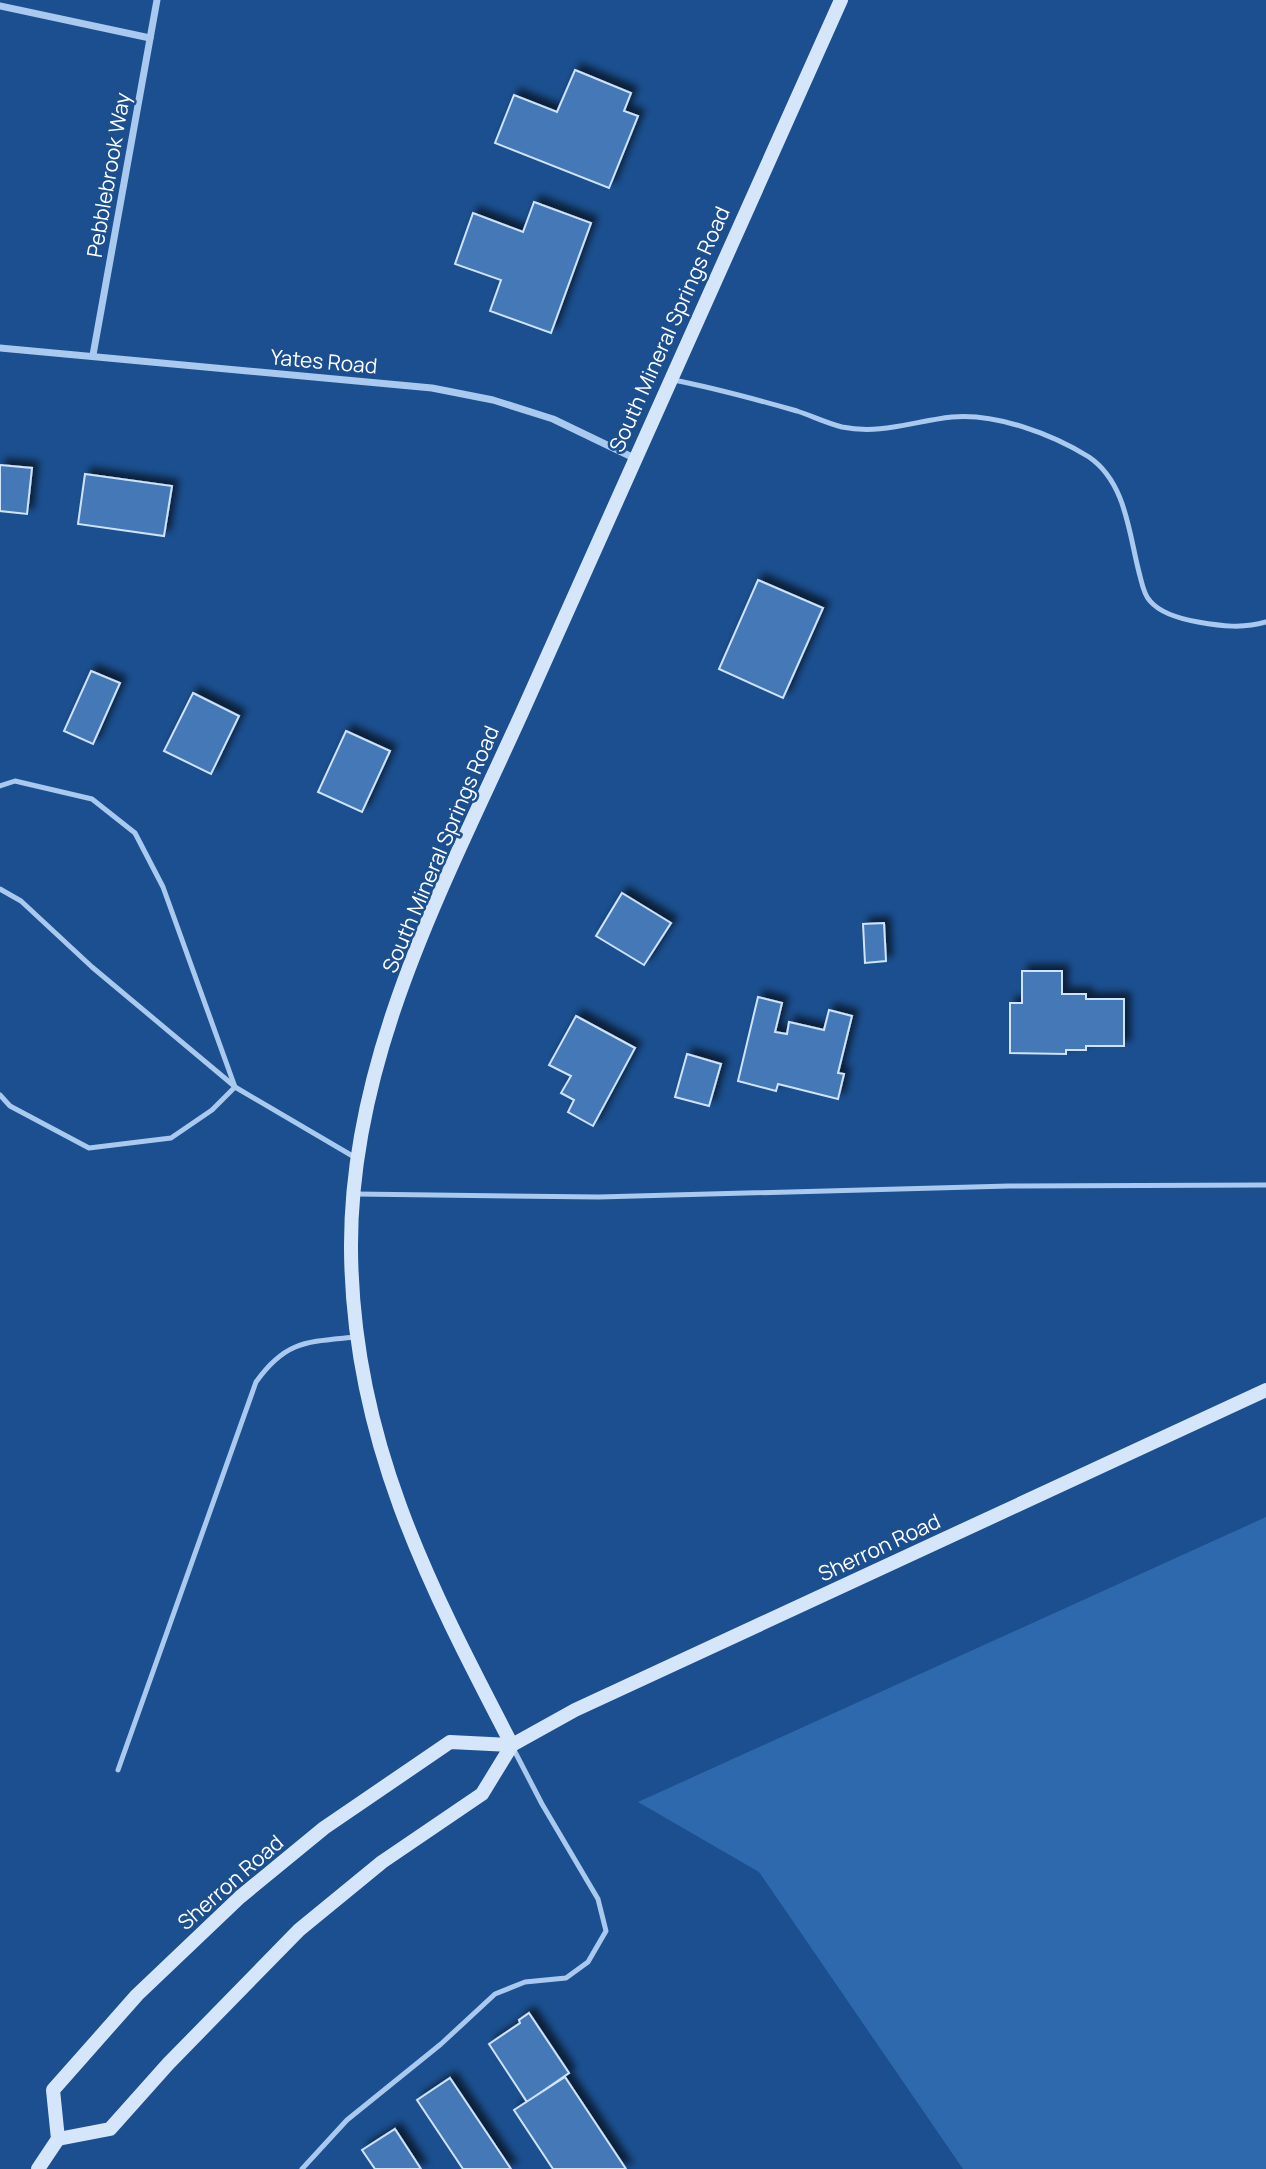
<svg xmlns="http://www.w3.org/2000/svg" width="1266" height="2169" viewBox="0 0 1266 2169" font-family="Manrope,sans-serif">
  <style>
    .green { fill: #2e69ad }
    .building { fill: #4478b7; stroke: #cfe3fa; stroke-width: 2; filter: url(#shadow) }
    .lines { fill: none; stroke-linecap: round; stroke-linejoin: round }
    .lane { stroke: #a9c9ee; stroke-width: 5 }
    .street { stroke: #a9c9ee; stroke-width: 7 }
    .secondary { stroke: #d6e6fa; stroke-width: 14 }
    .labels { text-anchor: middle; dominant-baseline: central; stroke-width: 5; stroke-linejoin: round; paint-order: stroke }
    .street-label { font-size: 21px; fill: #fff; stroke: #1b4f8f }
  </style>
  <defs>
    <filter id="shadow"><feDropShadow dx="6" dy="-6" stdDeviation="3.5" flood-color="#0009"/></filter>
  </defs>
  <rect width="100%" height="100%" fill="#1b4f8f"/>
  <polygon class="green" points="1266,1517 1266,2169 963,2169 759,1872 638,1802"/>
  <g class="building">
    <polygon points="575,70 631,93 624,111 638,116 609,188 495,143 514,95 557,112"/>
    <polygon points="534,202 591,223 551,333 490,311 501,280 455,264 473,213 523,232"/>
    <polygon points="0,465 32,468 27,514 0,511"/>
    <polygon points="85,474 172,486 164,536 78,524"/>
    <polygon points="758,580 823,608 783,698 719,669"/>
    <polygon points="91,671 120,683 93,744 64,731"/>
    <polygon points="193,693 239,716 211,774 164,751"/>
    <polygon points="346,731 390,751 362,812 318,792"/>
    <polygon points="622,893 671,923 644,965 596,936"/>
    <polygon points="884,923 886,961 865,963 863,924"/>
    <polygon points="1022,971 1062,971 1062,994 1086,994 1086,999 1124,999 1124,1046 1086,1046 1086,1050 1066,1050 1066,1054 1010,1053 1010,1003 1022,1003"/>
    <polygon points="758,997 782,1003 775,1032 787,1034 789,1022 824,1030 829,1010 852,1016 838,1073 844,1074 838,1099 778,1084 776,1091 738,1081"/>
    <polygon points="576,1016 635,1048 593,1126 568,1112 574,1100 561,1093 571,1076 549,1065"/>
    <polygon points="687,1054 721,1064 709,1106 675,1097"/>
    <polygon points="529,2013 569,2073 527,2102 489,2044 520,2023 519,2020"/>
    <polygon points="565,2077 626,2169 553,2169 514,2110"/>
    <polygon points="450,2078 511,2169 463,2169 417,2100"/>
    <polygon points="395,2129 421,2169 375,2169 362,2150"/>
  </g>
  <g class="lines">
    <g class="lane">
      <path d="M673,380C715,388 755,399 797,411C812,416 826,423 842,427C881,435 914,421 952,417C996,413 1052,434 1089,457C1127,483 1129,536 1140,576C1142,584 1144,595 1150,601C1161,614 1181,619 1198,622C1221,626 1243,629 1266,622"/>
      <polyline points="0,786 15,781 92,799 135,833 163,887 235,1087"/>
      <polyline points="0,889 21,901 92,967 233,1085"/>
      <polyline points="0,1095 10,1106 89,1148 171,1138 212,1110 235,1087 356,1158"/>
      <polyline points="356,1194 599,1197 1009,1186 1266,1185"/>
      <path d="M118,1770L256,1382C286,1340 307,1342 356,1337"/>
      <polyline points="302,2169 347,2120 441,2044 495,1994 525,1982 566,1978 588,1962 606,1931 598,1899 542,1804 513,1748"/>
    </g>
    <g class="street">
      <polyline points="0,6 150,38"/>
      <polyline points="0,348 432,388 493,400 553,419 634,458"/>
      <polyline points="93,355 157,0"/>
    </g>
    <g class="secondary">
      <path d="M512,1745C427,1582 352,1437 351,1248C350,1051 451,872 529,697C631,464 738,233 841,0"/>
      <polyline points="58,2139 110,2129 168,2064 299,1930 382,1862 482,1794 512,1745 575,1710 1266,1390"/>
      <polyline points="38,2169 58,2139 53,2090 137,1995 240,1897 324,1828 450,1742 512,1745"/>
    </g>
  </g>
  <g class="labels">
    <g class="street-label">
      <text transform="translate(108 175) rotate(-80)">Pebblebrook Way</text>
      <text transform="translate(669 329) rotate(-66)">South Mineral Springs Road</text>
      <text transform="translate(324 361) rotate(5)">Yates Road</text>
      <text transform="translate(440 849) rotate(-67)">South Mineral Springs Road</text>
      <text transform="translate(879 1547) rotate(-25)">Sherron Road</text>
      <text transform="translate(230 1882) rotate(-41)">Sherron Road</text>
    </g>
  </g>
</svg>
